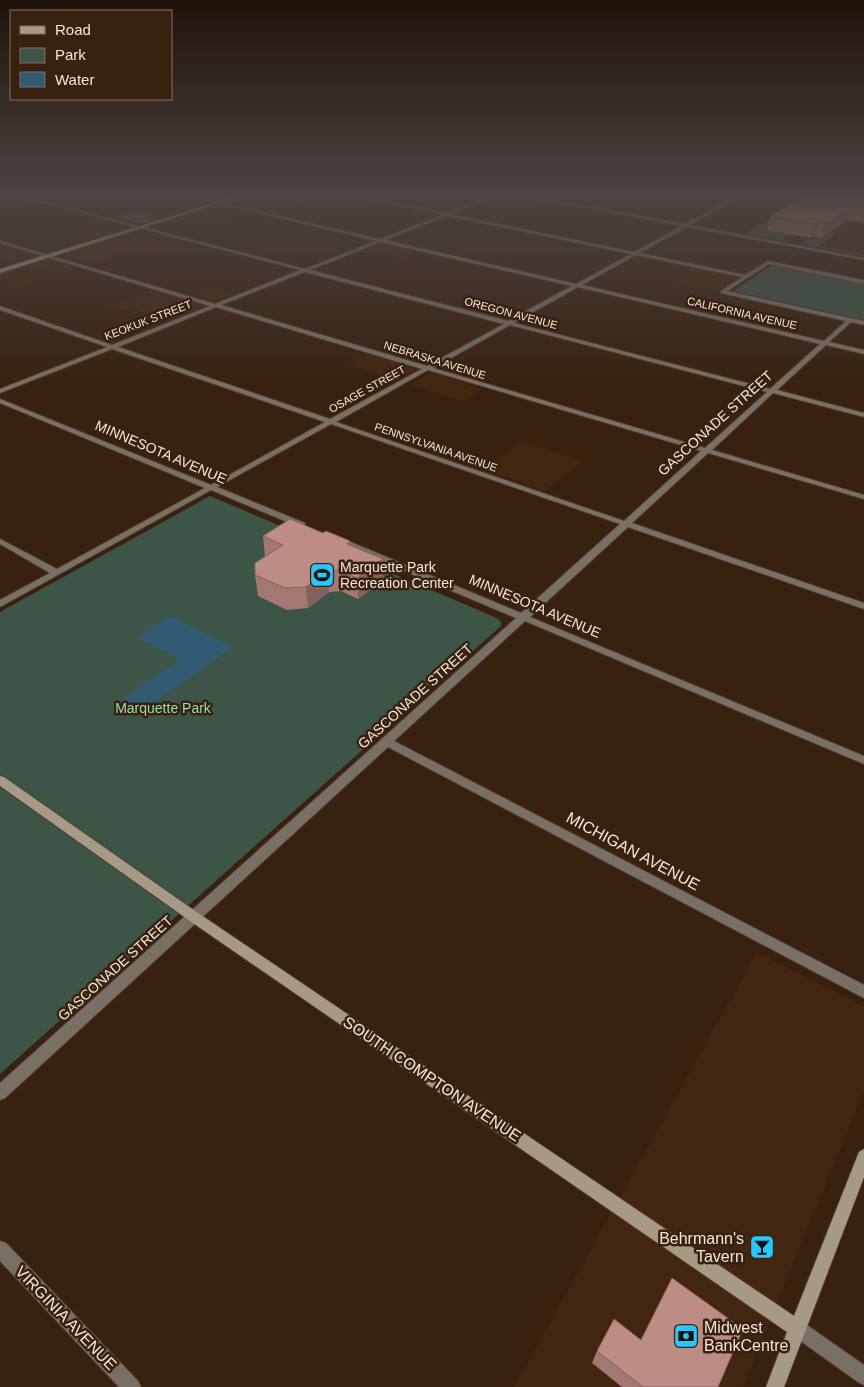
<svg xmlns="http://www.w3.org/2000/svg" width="864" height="1387" viewBox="0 0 864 1387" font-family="Arial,sans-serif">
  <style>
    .built { fill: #43260f }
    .green { fill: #3d5546 }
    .water { fill: #315a73 }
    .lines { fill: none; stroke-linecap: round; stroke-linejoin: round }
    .street-casing { stroke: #523c2b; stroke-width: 2 }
    .secondary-casing { stroke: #523c2b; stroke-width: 2 }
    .street { fill: #787064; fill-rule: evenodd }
    .secondary { fill: #a69985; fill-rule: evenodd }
    .wall { fill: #a37872 }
    .shaded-wall { fill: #84625c }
    .building { fill: #bd8c84; stroke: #84625c }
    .labels { text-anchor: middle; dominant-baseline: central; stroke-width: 5; stroke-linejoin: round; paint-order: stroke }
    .far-street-label { font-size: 11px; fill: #f4e4d9; stroke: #38210f }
    .street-label { font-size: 14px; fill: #f4e4d9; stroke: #38210f }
    .poi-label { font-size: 14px; fill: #f4e4d9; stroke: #38210f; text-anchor: start }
    .park-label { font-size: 14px; fill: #97dcb1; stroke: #38210f }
    .near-street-label { font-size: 16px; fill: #f4e4d9; stroke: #38210f }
    .near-poi-label { font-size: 16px; fill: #f4e4d9; stroke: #38210f; text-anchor: end }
  </style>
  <rect width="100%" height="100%" fill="#38210f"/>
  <g class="built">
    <polygon points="810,193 864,199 864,258 744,235"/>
    <polygon points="247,196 282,204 291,201 303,203 273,213 228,203"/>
    <polygon points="181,197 208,204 140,224 110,217"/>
    <polygon points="217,206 249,212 179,235 150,227"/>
    <polygon points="101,220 129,228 97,238 67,230"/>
    <polygon points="139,230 189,243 152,255 133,250 89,264 60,255"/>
    <polygon points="381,243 384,243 419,252 404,258 365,249"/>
    <polygon points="9,247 36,255 37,256 20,262 0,256 0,250"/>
    <polygon points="48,259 51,259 79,268 56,275 25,266"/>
    <polygon points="691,268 734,277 737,279 719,291 668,281"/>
    <polygon points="10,270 40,280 12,289 3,286 14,283 0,277 0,273"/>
    <polygon points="208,286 235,293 216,300 189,293"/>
    <polygon points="153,290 203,305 204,306 169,320 131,308 124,311 109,306"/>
    <polygon points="368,354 413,368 414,370 397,380 348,365"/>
    <polygon points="430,374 435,374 483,389 462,401 409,385"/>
    <polygon points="522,441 583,461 545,491 482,469"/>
    <polygon points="757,952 864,1007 864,1091 743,1387 514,1387"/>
  </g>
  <g class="green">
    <polygon points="136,211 161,217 140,224 115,217"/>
    <polygon points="767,220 773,221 768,230 789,234 784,239 793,242 745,234"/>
    <path d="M831,231L835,234L820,246L864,254V256L801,244C810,236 820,238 831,231Z"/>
    <polygon points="772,265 864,283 864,320 733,291"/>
    <polygon points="210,496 497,618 501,622 501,626 0,1074 0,612"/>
  </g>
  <polygon class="water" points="171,616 233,647 142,711 122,699 180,659 138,637"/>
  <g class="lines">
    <defs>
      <g id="street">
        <path d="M5,193H11L305,269L376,241L174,193H180L380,239L442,215L342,193H349L446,213L497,193H502L451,214L634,252L682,226L511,193H518L685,224L742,193H747L690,225L864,258V260L687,227L640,253L745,275L768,261L864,280V284L769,264L727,291L864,321V325L851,322L829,342L864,350V354L826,345L777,390L864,413V417L773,393L712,450L864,495V499L708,453L632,523L864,603V609L628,527L530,617L864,756V764L525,621L394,741L864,985V998L388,747L5,1098L0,1100V1083L516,618L335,542V538H341L521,613L620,524L331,424L217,487L305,523V527H299L211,490L0,607V600L50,573L0,544V539L57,569L205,488L0,403V399L211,485L325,422L112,349L0,393V389L107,347L0,310V306L112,345L210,306L0,243V241L215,304L300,270ZM447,216L631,254L576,284L385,240ZM381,242L572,286L508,321L310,270ZM636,255L742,277L721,291V293L846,321L824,341L582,285ZM305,272L504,324L427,366L221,305ZM578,287L820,344L770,389L514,323ZM216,307L422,369L330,419L118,347ZM510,325L767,392L705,448L433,368ZM428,370L701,451L624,521L336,422Z"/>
        <polygon points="0,1241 6,1243 138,1381 141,1387 119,1387 0,1261"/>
        <polygon points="798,1320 804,1323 864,1365 864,1385 858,1382 792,1335 789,1329 792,1323"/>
      </g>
      <g id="secondary">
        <polygon points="247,193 253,193 0,273 0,269"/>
        <polygon points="0,776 4,777 198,913 794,1316 859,1152 864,1149 864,1177 784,1387 766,1387 787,1332 190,921 0,786"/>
      </g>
    </defs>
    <use href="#street" class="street-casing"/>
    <use href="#secondary" class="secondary-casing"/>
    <use href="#street" class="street"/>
    <use href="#secondary" class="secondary"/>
  </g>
  <g class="wall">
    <polygon points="864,193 864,223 849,220 821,237 813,236 810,238 767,230 770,216"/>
    <polygon points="263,536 351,545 384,580 358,599 341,591 329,592 308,608 287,610 258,596 255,575 265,556"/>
    <polygon points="641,1340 718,1387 622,1387 592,1363 597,1351"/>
  </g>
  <g class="shaded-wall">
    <polygon points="853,207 849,220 821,237 825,223"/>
    <polygon points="817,222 813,236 810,238 814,224"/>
    <polygon points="383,559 384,580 358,599 357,578"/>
    <polygon points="327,571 329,592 308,608 306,587"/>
  </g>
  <g class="building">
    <polygon points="810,193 864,193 864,209 853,207 825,223 817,222 814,224 770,216"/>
    <polygon points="290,519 323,533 326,531 350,541 347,544 383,559 357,578 339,570 327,571 306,587 285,588 255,575 255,563 283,545 263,536"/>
    <polygon points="672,1278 743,1329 718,1387 643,1387 597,1351 614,1319 641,1340"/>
  </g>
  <linearGradient id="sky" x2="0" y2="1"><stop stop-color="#1f1208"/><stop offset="0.5" stop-color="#4d4342"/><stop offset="1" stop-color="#4d4342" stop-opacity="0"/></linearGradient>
  <rect width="864" height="387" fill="url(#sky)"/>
  <defs>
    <symbol id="stadium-square" viewBox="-11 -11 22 22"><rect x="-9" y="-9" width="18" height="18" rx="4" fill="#28c8ff" stroke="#38210f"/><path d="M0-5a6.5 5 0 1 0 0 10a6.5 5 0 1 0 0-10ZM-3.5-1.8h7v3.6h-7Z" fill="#111"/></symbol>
    <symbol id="bar-square" viewBox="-11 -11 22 22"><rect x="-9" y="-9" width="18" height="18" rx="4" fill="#28c8ff" stroke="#38210f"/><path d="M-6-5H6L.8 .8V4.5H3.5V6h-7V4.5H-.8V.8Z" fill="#111"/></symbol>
    <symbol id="bank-square" viewBox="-11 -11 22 22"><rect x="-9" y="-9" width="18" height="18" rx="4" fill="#28c8ff" stroke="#38210f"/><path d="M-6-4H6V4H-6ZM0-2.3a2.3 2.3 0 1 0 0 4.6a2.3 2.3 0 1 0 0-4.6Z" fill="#111"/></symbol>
  </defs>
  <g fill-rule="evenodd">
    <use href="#stadium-square" x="308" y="561" width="28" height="28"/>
    <use href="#bar-square" x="748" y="1233" width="28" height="28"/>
    <use href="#bank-square" x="672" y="1322" width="28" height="28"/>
  </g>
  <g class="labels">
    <g class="far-street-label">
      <text transform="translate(511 313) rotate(15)">OREGON AVENUE</text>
      <text transform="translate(742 313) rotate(13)">CALIFORNIA AVENUE</text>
      <text transform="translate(148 320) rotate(-21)">KEOKUK STREET</text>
      <text transform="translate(435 360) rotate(17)">NEBRASKA AVENUE</text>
      <text transform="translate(367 389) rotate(-29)">OSAGE STREET</text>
      <text transform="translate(436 447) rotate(19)">PENNSYLVANIA AVENUE</text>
    </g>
    <g class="street-label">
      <text transform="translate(715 423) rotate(-42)">GASCONADE STREET</text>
      <text transform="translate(161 452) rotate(23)">MINNESOTA AVENUE</text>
      <text transform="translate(535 606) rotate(23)">MINNESOTA AVENUE</text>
      <text transform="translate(415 696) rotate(-42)">GASCONADE STREET</text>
      <text transform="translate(115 968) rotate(-42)">GASCONADE STREET</text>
    </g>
    <g class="poi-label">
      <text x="340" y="567">Marquette Park<tspan x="340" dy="16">Recreation Center</tspan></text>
    </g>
    <g class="park-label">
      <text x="163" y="708">Marquette Park</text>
    </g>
    <g class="near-street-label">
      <text transform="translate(633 851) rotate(28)">MICHIGAN AVENUE</text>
      <text transform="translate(432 1079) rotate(34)">SOUTH COMPTON AVENUE</text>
      <text transform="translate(66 1318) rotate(46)">VIRGINIA AVENUE</text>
    </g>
    <g class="near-poi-label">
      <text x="744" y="1238">Behrmann's<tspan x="744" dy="18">Tavern</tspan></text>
      <text x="704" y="1327" text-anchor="start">Midwest<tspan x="704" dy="18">BankCentre</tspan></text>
    </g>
  </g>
  <rect x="10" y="10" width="162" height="90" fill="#38210f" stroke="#836f60"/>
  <rect x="20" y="26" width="25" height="8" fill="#a69985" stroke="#836f60"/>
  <text x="55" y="35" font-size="15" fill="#f4e4d9">Road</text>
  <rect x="20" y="48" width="25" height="15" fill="#3d5546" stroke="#836f60"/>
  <text x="55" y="60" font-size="15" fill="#f4e4d9">Park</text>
  <rect x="20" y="72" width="25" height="15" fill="#315a73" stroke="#836f60"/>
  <text x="55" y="85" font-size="15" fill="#f4e4d9">Water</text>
</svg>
